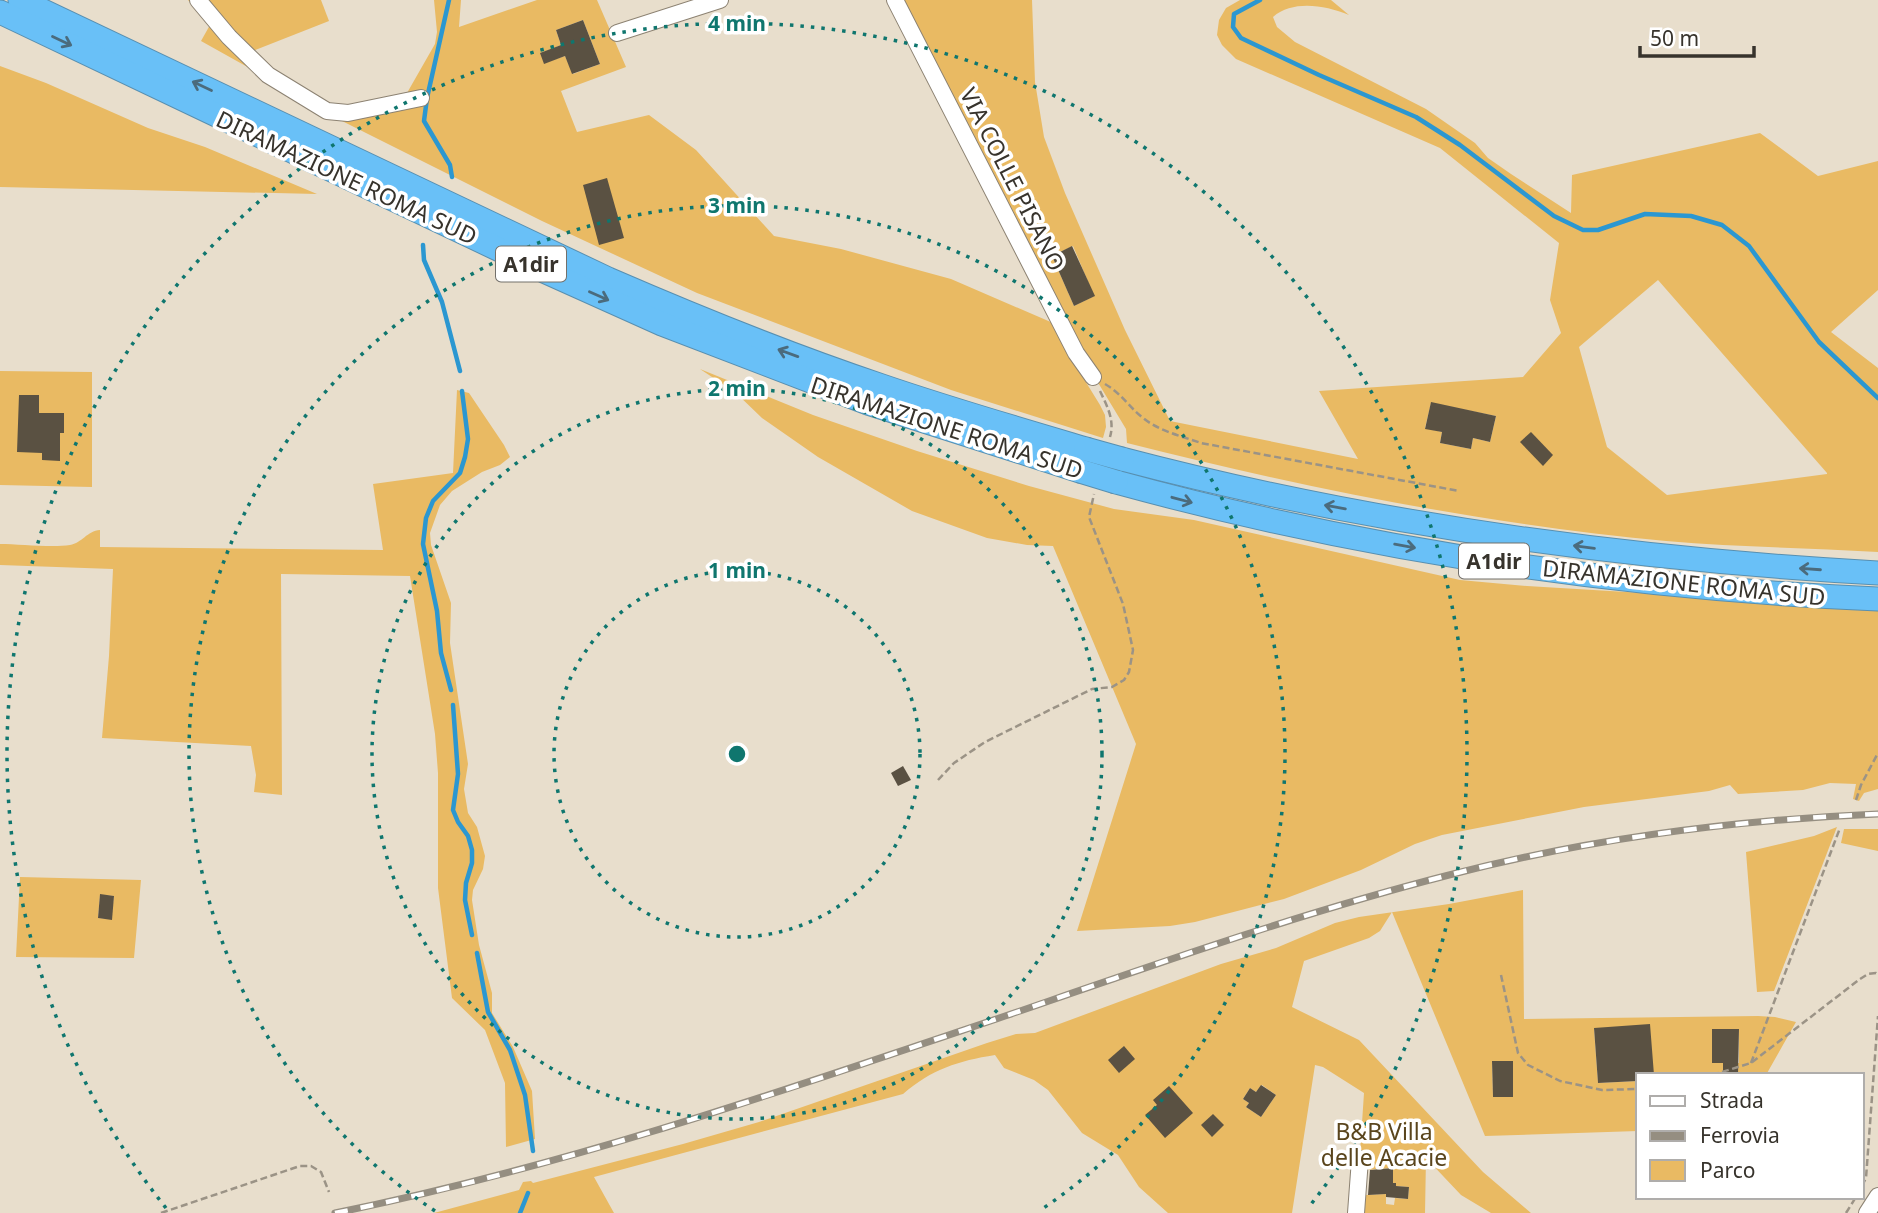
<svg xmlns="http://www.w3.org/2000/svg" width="1878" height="1213" viewBox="0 0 1878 1213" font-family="'Noto Sans',sans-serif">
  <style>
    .green { fill: #e9ba63; fill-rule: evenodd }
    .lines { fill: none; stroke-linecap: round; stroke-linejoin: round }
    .stream { stroke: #2b97d1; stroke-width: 4.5 }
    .building { fill: #5a5142 }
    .minor-casing { stroke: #8c8272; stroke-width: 18 }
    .highway-casing { stroke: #588fb0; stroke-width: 25 }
    .path { stroke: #9b9386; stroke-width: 2.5; stroke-dasharray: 7 3.5; stroke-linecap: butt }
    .minor { stroke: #fff; stroke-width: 16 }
    .highway { stroke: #69c0f7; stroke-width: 23 }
    .rail-casing { stroke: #958e81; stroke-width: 7 }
    .rail { stroke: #fff; stroke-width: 4.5; stroke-dasharray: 13; stroke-linecap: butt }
    .highway-bridge-casing { stroke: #588fb0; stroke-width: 25; stroke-linecap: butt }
    .highway-bridge { stroke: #69c0f7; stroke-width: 23 }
    .oneway { stroke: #4b6b7d }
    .ring { fill: none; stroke: #0f766e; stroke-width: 3.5; stroke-dasharray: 3.5 7 }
    .labels { text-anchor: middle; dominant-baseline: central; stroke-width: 7; stroke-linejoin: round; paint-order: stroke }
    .shield { fill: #fff; stroke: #73706b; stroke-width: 2 }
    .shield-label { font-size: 21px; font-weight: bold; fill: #37332c }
    .street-label { font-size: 23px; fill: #37332c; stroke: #fff }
    .park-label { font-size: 23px; fill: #5a451d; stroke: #fff }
    .centre { fill: #0f766e; stroke: #fff; stroke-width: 3.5 }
    .ring-label { font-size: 21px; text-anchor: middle; font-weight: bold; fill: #0f766e; stroke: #fff; stroke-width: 7; stroke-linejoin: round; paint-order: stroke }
  </style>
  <rect width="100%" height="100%" fill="#e8decc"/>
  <g class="green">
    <polygon points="188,0 191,0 260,74 201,41 210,25"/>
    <polygon points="204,0 321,0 329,21 250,52"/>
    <path d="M434,0H461L459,27L537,0H597L626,67L561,91L577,132L649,115L696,150L774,236L841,249L951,279L1053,323L1068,353L1100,405L1105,415L1106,427L1103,438L951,390L697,293L542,221L332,116L399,107L435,44L437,32ZM583,20L600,64L573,74L565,56L544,63L541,53L561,45L556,30Z"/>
    <path d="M904,0H1032L1035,82L1044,137L1065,193L1125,330L1170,421L1358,459L1319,391L1523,377L1561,333L1550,300L1559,243L1440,148L1236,59L1222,45L1217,35L1219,20L1226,8L1240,0H1331L1349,15C1324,5 1293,0 1273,17L1277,27L1295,42L1426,109L1475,143L1488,158L1511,174L1571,213L1572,175L1760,133L1818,176L1878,161V290L1831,332L1878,368V552C1807,548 1736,547 1666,541C1484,524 1304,488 1127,443L1126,429L1091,371ZM1073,246L1094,296L1074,306L1052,256ZM1658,280L1827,473V474L1667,495L1607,447L1579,347ZM1431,403L1496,416L1490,442L1473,438L1471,449L1440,443L1442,432L1425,428Z"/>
    <polygon points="0,66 46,83 148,128 205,147 317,194 0,187"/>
    <polygon points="700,369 813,415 917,451 1029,486 1114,509 1194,520 1460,580 1527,586 1878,607 1878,789 1864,793 1859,801 1853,799 1856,784 1830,783 1803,790 1738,794 1730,785 1709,791 1584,807 1442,835 1415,844 1361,870 1284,899 1195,922 1170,926 1077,931 1136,744 1053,546 1027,545 987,538 912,511 818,457 762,418 736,393"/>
    <polygon points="0,371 92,372 92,487 0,485"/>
    <path d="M457,390L469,393L504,445L510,457L500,465L482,472L452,491L440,505L430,533L431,545L451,603L450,643L468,764L464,789L468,813L477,827L485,856L483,869L473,890L472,900L479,945L492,993V1013L513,1047L532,1091L535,1139L506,1147L505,1083L485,1030L452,998L438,888V773L435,734L410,576L281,574L282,795L254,792L256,775L251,746L102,738L109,656L113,569L0,565V544C19,544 52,548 70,545C82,543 87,531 100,530V547L383,550L373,484L453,473Z"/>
    <polygon points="1837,827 1774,991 1757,992 1746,852 1814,836"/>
    <polygon points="1844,829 1878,829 1878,851 1841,843"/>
    <path d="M20,877L141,880L134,958L16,957ZM100,895L114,896L111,919L98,918Z"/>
    <path d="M1523,890L1524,1019L1758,1016L1775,1017L1796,1022L1766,1075H1654L1594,1029L1598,1083L1638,1081V1131L1485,1136L1392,912L1380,931L1369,938L1304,961L1292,1007L1359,1040L1483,1172L1531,1213H1491L1461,1195L1426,1158L1425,1213H1356L1364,1093L1323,1067L1315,1065L1292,1213H1168L1139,1187L1118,1155L1082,1133L1048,1090L1034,1080L1004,1068L995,1055C958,1061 932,1069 903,1094L594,1177L614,1213H434L519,1190L523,1182L531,1181L533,1183L683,1144L759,1122L987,1043L1016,1034L1035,1033L1221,964L1276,948L1335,923L1359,917L1449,904ZM1712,1029H1739V1063L1712,1062ZM1512,1061L1513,1097H1493L1492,1062ZM1262,1085L1276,1095L1261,1117L1246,1107L1249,1103L1243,1099L1250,1088L1256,1092ZM1392,1168L1393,1183H1396V1186L1409,1187L1408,1199L1395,1198L1394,1205L1386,1204V1194L1366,1195L1365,1170Z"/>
  </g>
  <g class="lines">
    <g class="stream">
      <polyline points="449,0 427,98 424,121 450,165 452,177"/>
      <polyline points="1260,0 1234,14 1233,27 1241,38 1319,75 1416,117 1460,145 1554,216 1583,230 1598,230 1645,214 1691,216 1722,225 1749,246 1819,342 1878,398"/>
      <polyline points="423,245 424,260 442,302 460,371"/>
      <polyline points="451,690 441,653 437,611 423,544 426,518 433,501 460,473 465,457 468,439 462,391"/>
      <polyline points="453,705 458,774 453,810 458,822 468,836 472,850 472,863 466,883 465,900 472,935"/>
      <polyline points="477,953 488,1012 510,1050 525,1095 533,1151"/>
      <polyline points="520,1213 528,1193"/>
    </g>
  </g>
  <g class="building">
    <polygon points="583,20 600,64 572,74 565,56 544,64 540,53 561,45 556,30"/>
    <polygon points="607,178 624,238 599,245 583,185"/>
    <polygon points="1072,246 1095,296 1074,306 1052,256"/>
    <polygon points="19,395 39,395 39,413 64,413 64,433 60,433 60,461 42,460 42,453 17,452"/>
    <polygon points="1431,402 1496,416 1490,442 1473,438 1471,449 1440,443 1442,432 1425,429"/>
    <polygon points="1531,432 1553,455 1543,466 1520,442"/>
    <polygon points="903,766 911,780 898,786 891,773"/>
    <polygon points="100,894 114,896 112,920 98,918"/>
    <polygon points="1650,1024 1654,1075 1638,1075 1638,1081 1598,1083 1594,1028"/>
    <polygon points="1712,1029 1739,1029 1738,1075 1723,1075 1723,1063 1712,1063"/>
    <polygon points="1124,1046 1135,1059 1119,1073 1108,1060"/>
    <polygon points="1492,1061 1513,1061 1513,1097 1493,1097"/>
    <polygon points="1261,1085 1276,1095 1261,1117 1246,1107 1249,1103 1243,1099 1250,1088 1256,1092"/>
    <polygon points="1169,1086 1193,1113 1165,1138 1145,1115 1157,1105 1153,1100"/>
    <polygon points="1213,1114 1224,1125 1212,1137 1201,1125"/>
    <polygon points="1393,1168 1393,1183 1396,1183 1396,1186 1409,1187 1408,1199 1386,1197 1386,1194 1368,1195 1370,1170"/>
  </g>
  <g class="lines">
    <defs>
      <g id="minor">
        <polyline points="198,0 229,37 268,75 327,111 348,113 421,98"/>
        <polyline points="895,0 1076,353 1093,377"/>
        <polyline points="617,33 720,0"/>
        <polyline points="1356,1213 1360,1159"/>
        <polyline points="1867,1213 1878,1196"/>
      </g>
      <g id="highway">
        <path d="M20,0L608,279C698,318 789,355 882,386C949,409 1018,429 1086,449"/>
        <polyline points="0,12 544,271 662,324 868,403 1080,471"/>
        <path d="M1122,459C1369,524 1623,559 1878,573"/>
        <path d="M1116,482C1364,550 1621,588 1878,599"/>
      </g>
    </defs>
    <use href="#minor" class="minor-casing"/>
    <use href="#highway" class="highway-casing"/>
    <g class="path">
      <path d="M1105,384C1122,394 1128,406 1143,418C1159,431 1181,436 1201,443L1459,491"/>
      <path d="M1100,391C1107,406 1115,420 1110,437"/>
      <polyline points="938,780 954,763 985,742 1092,689 1112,687 1124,680 1129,672 1133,650 1123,604 1089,517 1094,494"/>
      <polyline points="1856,800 1861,785 1878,753"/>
      <polyline points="1501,975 1518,1053 1528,1065 1560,1081 1602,1090 1638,1089"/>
      <polyline points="1751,1063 1840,828"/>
      <polyline points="1712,1075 1751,1063 1860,979 1868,974 1876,973 1878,975"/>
      <polyline points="1862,1186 1866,1178 1878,1016"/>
      <polyline points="161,1213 300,1166 311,1166 321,1172 329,1192"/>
      <polyline points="1846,1213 1856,1197"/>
    </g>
    <use href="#minor" class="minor"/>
    <use href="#highway" class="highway"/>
    <defs>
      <path id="rail" d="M335,1213C569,1166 794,1087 1020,1011C1162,962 1304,912 1449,875C1588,839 1734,820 1878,814"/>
    </defs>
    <use href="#rail" class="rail-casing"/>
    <use href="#rail" class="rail"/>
    <defs>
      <g id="highway-bridge">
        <polyline points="1086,449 1122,459"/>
        <polyline points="1080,471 1116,482"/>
      </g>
    </defs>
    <use href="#highway-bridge" class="highway-bridge-casing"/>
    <use href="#highway-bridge" class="highway-bridge"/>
  </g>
  <defs><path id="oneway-shaft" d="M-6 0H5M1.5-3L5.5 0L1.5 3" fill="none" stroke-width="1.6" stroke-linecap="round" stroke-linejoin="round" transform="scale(1.75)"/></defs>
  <g class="oneway">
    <use href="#oneway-shaft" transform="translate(62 41) rotate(25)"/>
    <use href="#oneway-shaft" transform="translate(202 86) rotate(-155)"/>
    <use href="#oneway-shaft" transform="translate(599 296) rotate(24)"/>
    <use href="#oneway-shaft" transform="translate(788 353) rotate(-160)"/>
    <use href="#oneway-shaft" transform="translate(1182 500) rotate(15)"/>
    <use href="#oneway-shaft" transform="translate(1335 507) rotate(-170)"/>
    <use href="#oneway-shaft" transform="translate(1405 546) rotate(10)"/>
    <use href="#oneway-shaft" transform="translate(1584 547) rotate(-173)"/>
    <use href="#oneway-shaft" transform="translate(1810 569) rotate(-176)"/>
  </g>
  <g class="ring">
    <circle cx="737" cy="754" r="183"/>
    <circle cx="737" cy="754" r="365"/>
    <path d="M435 1211A548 548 0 1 1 1039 1211"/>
    <path d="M166 1208A730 730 0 1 1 1308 1208"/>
  </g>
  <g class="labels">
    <g class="shield">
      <rect x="496" y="246.5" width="70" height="35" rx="5"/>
      <rect x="1459" y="543.5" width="70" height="35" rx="5"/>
    </g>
    <g class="shield-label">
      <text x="531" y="264">A1dir</text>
      <text x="1494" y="561">A1dir</text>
    </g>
    <g class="street-label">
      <text transform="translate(347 177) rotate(25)">DIRAMAZIONE ROMA SUD</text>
      <text transform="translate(1013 179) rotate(63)">VIA COLLE PISANO</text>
      <text transform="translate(947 427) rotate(18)">DIRAMAZIONE ROMA SUD</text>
      <text transform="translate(1684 582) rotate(6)">DIRAMAZIONE ROMA SUD</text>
    </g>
    <g class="park-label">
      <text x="1384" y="1131">B&amp;B Villa<tspan x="1384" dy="26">delle Acacie</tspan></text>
    </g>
  </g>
  <circle cx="737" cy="754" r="10" class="centre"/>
  <g class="ring-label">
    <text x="737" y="31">4 min</text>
    <text x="737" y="213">3 min</text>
    <text x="737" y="396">2 min</text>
    <text x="737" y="578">1 min</text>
  </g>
  <rect x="1636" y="1073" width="228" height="126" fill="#ffffff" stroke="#afadab" stroke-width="2"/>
  <rect x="1650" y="1096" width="35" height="10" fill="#ffffff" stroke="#afadab" stroke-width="2"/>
  <text x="1700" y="1108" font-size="21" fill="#37332c">Strada</text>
  <rect x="1650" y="1131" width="35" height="10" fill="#958e81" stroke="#afadab" stroke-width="2"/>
  <text x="1700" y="1143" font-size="21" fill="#37332c">Ferrovia</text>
  <rect x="1650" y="1160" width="35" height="21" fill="#e9ba63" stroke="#afadab" stroke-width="2"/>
  <text x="1700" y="1178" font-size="21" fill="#37332c">Parco</text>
  <path d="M1640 46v10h114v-10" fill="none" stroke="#37332c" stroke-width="3.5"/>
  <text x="1650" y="46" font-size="21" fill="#37332c" stroke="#ffffff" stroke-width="5" paint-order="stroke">50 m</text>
</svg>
